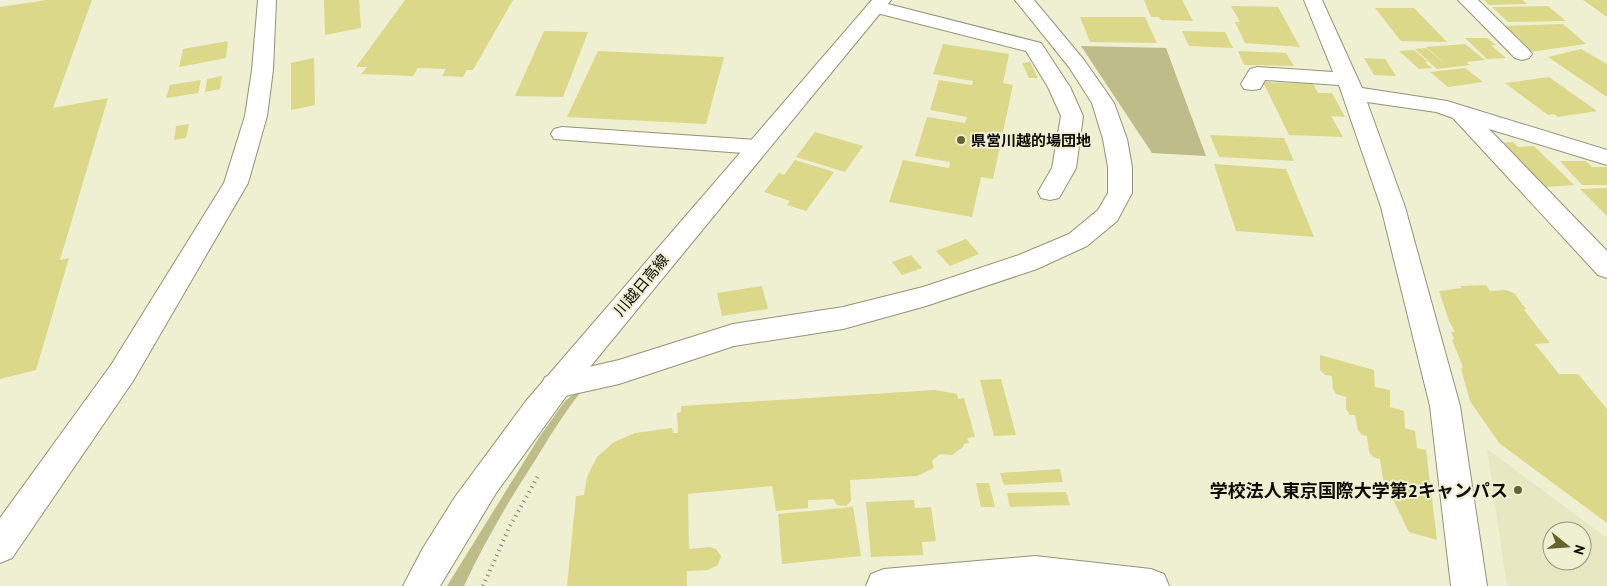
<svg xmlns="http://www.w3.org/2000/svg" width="1607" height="586" viewBox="0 0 1607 586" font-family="'PT Sans','Noto Sans JP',sans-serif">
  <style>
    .built { fill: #e7e7c2; fill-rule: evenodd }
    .green { fill: #bebd89 }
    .building { fill: #dbd989 }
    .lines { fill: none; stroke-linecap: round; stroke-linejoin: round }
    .minor-casing { stroke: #939378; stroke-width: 2 }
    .major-casing { stroke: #939378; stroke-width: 2 }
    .path { stroke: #7f7f6d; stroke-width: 4; stroke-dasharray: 1 4.5; stroke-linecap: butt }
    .minor { fill: #fff; fill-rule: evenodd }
    .major { fill: #fff; fill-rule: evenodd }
    .poi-dot { fill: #656330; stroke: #efefd2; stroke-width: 2 }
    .labels { text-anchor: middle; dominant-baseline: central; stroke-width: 4; stroke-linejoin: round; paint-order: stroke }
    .poi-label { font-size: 15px; font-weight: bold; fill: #0c0c04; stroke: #efefd2; text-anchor: start }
    .street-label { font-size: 15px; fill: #0c0c04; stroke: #efefd2 }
    .near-poi-label { font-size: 18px; font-weight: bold; fill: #0c0c04; stroke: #efefd2; text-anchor: end }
  </style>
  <rect width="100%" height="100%" fill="#efefd2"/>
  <path class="built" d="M1487,449L1607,538V586H1507ZM1552,531H1582V561H1552Z"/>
  <g class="green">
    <polygon points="1081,46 1166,48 1206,156 1152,153"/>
    <path d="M581,392C563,414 549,438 534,462C508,502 484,543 464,586H447L540,436L565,401L575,393Z"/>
  </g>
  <g class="building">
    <polygon points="47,0 92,0 53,108 108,98 60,260 69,258 36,370 0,379 0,7"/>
    <polygon points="324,0 359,0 361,28 325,35"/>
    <polygon points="405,0 513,0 473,70 467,70 463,77 442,76 446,69 418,68 413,76 361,74 367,67 356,67"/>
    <polygon points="1144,0 1182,0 1193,21 1161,20 1159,17 1151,17"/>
    <polygon points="1484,0 1522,0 1527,4 1489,5"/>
    <polygon points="1583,0 1607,0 1607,17"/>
    <polygon points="1231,6 1278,7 1300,47 1245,43 1235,22 1240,22"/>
    <polygon points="1548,6 1566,21 1508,22 1492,7"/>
    <polygon points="1375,8 1414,8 1447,42 1401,41"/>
    <polygon points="1080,17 1145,17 1157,43 1090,42"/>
    <polygon points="1563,24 1586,44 1530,52 1502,26"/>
    <polygon points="544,31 588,32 563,97 515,96"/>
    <polygon points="1182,31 1225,32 1233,48 1189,46"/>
    <polygon points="1465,38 1487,38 1496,45 1491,45 1506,58 1487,59"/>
    <polygon points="228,41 226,58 179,67 183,49"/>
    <polygon points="943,44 1009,54 1003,83 1013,85 993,179 981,177 972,217 889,202 903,160 949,168 950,162 915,156 927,117 965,123 967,117 930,110 939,80 972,85 973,81 933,74"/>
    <polygon points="1465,44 1485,60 1466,62 1470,65 1437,69 1415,49 1426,48 1448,66 1426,47"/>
    <polygon points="1581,49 1607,64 1607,97 1548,57"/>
    <polygon points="1414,50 1428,62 1425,62 1432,68 1419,69 1399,51"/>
    <polygon points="598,51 724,57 706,124 567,117"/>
    <polygon points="1238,51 1286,53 1294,66 1244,65"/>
    <polygon points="314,58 315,105 291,110 291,63"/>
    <polygon points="1364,58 1385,59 1396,76 1374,75"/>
    <polygon points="1030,62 1038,78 1029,78 1022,63"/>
    <polygon points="1465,68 1483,82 1448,87 1430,72"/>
    <polygon points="222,76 220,89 205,92 207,79"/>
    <polygon points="1549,77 1597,111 1558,117 1554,114 1548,115 1505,83"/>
    <polygon points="201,80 198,93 166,98 170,85"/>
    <polygon points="1263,82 1313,84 1318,93 1332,93 1345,117 1331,116 1343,137 1289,135"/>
    <polygon points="189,124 186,138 174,140 176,126"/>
    <polygon points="815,132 863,146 845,172 796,157"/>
    <polygon points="1210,135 1284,138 1294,161 1219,157"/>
    <polygon points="1513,142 1518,147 1534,146 1574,185 1544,187 1500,143"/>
    <polygon points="795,160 834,172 806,211 787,205 790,201 764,192 779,173 784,175"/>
    <polygon points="1560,161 1586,161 1592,167 1607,167 1607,185 1582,185"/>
    <polygon points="1214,164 1286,169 1314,237 1236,231"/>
    <polygon points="1607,188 1607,216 1580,189"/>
    <polygon points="966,239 979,254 950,266 936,251"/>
    <polygon points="911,255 922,268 902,275 892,262"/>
    <polygon points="1486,285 1490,291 1506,290 1514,293 1526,309 1524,310 1550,343 1535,344 1559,374 1578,374 1607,409 1607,523 1499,443 1470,401 1461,369 1463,367 1452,340 1454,339 1451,332 1455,332 1449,321 1439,291 1462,288 1460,286"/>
    <polygon points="762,286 768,309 722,316 717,293"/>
    <polygon points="1320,355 1374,370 1375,387 1390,390 1390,407 1404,411 1405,428 1415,431 1417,448 1426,450 1437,540 1409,532 1383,479 1380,459 1373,457 1369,452 1367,436 1362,435 1358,430 1355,415 1350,415 1346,409 1346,397 1336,394 1333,389 1332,376 1325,375 1320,370"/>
    <polygon points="1001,379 1016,435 994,436 980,380"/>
    <polygon points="935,390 957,394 958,399 964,398 975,437 967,438 969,443 964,444 963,447 952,455 940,454 932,461 934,468 917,476 850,480 851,501 846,506 837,505 833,499 808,500 808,508 776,511 772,486 688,494 689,549 710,547 716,549 721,556 718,565 708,570 687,571 687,586 567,586 576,496 584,495 587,477 597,457 614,442 635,433 672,428 673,433 678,433 677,413 681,412 681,406"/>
    <polygon points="1060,469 1063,482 1004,485 1000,473"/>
    <polygon points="976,483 989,483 995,507 981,507"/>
    <polygon points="1066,492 1070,505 1010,507 1007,493"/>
    <polygon points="914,500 915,508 931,507 936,541 922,542 923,555 871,557 866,502"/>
    <polygon points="853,507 861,556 782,564 778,514"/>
  </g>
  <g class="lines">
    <defs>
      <g id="minor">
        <polygon points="258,0 276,0 273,70 267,116 248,183 133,381 12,558 0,563 0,518 111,365 224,183 245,116 252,70"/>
        <polygon points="1015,0 1034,0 1084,60 1114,103 1127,139 1132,167 1132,193 1117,221 1087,246 1037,269 926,306 843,329 734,346 619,384 556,398 545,395 541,386 545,377 619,360 733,324 843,307 923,287 1019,255 1069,234 1098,210 1108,193 1108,167 1103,139 1092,103 1069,67"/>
        <polygon points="1304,0 1322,0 1362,88 1447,101 1607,150 1607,165 1489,129 1607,251 1607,278 1598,275 1453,118 1436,112 1367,102 1405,207 1460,406 1487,586 1451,586 1430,406 1381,207 1339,85 1265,80 1260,89 1252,90 1244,89 1241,84 1250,69 1257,67 1333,72"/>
        <polygon points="1458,0 1478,0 1529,50 1532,54 1529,58 1522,60 1515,58"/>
        <polygon points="876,1 1041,43 1070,87 1083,116 1076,168 1059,198 1050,200 1041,198 1038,192 1052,168 1061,116 1048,87 1026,51 869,11 866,7 869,3"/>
        <polygon points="562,127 757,140 765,142 769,147 765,152 757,154 554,139 551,134 554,129"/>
        <polygon points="1035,556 1151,569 1164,574 1169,586 866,586 871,574 884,569"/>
      </g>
      <polygon id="major" points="872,0 891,0 567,395 496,493 440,586 403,586 423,548 455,497 526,401"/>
    </defs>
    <use href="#minor" class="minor-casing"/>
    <use href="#major" class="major-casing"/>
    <polyline class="path" points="483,586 509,528 538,476"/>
    <use href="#minor" class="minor"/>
    <use href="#major" class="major"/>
  </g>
  <g class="poi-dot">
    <circle cx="961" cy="140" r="5"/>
    <circle cx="1518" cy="490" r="5"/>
  </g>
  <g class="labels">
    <g class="poi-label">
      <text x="971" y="140">県営川越的場団地</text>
    </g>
    <g class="street-label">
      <text transform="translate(641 285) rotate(-50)">川越日高線</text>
    </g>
    <g class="near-poi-label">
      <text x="1508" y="490">学校法人東京国際大学第2キャンパス</text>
    </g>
  </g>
  <g transform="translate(1567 546) rotate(107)"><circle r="24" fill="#efefd2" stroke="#949480"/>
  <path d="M0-4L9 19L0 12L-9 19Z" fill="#656330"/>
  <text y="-8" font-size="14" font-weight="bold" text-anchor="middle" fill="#0c0c04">N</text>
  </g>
</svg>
